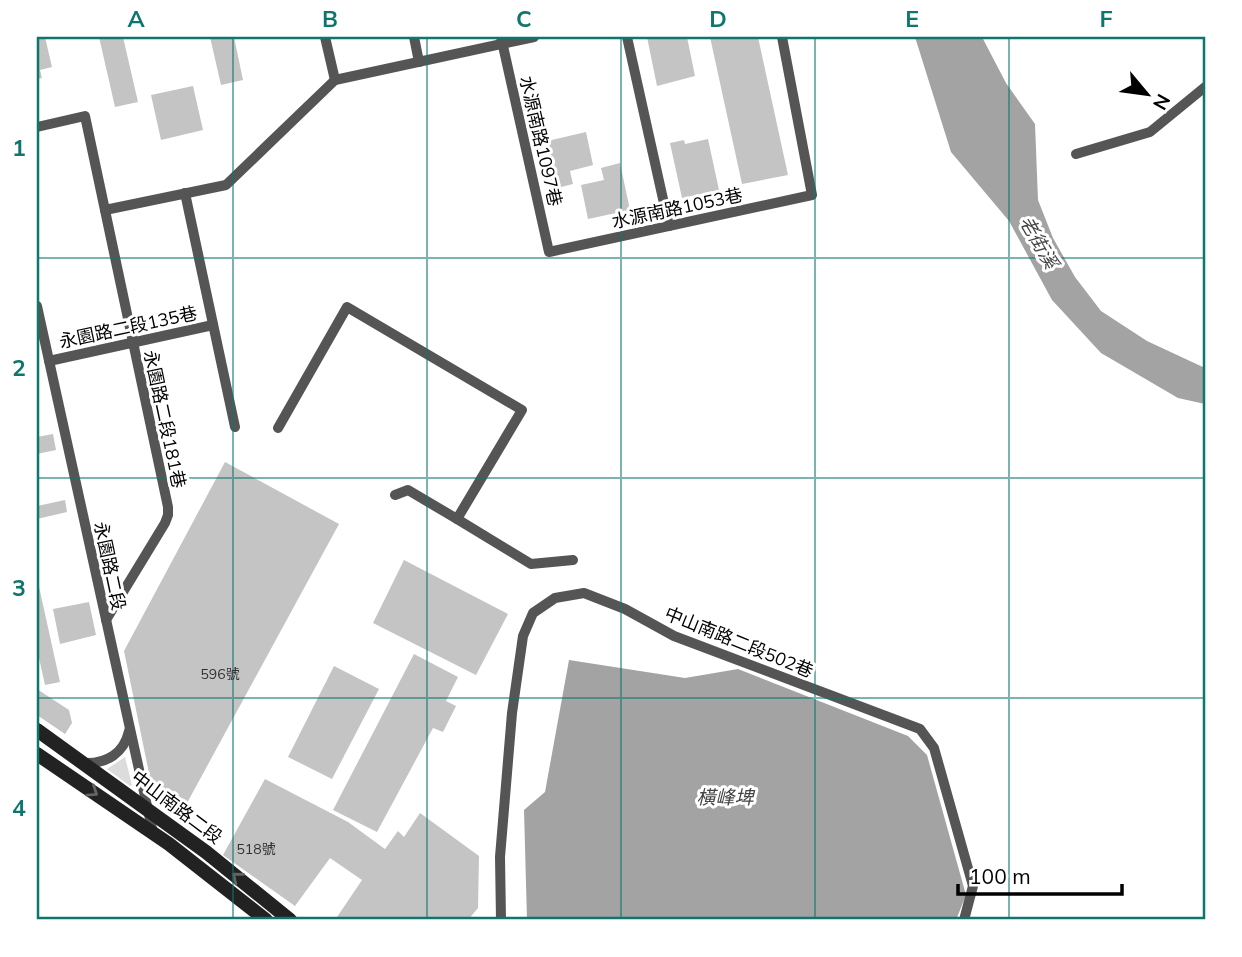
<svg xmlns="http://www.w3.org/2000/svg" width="1242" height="957" viewBox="0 0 1242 957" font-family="Mulish,'Noto Sans TC',sans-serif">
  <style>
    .green { fill: #dcdcdc }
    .water { fill: #a3a3a3 }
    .building { fill: #c4c4c4 }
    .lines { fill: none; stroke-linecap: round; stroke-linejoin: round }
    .street { stroke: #555; stroke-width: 10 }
    .secondary { stroke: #222; stroke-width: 14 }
    .oneway { stroke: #646464 }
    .grid { fill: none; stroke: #0f766e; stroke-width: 2; stroke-opacity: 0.55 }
    .labels { text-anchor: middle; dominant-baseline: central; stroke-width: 6; stroke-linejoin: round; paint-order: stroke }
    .number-label { font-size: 14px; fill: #313131 }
    .street-label { font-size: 18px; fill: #000; stroke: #fff }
    .water-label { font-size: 19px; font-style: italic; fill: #444; stroke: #fff }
    .neatline { fill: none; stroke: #0f766e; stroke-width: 2.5 }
    .grid-label { font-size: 23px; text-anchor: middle; font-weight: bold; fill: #0f766e }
  </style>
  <rect width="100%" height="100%" fill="#fff"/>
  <polygon class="green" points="125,757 132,785 130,786 107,769"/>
  <g class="water">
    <polygon points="915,37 982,37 1006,83 1035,124 1038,200 1053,238 1075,277 1101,311 1147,341 1205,368 1205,404 1178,398 1101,353 1052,300 1009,221 951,152"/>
    <polygon points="569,660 685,678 738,669 908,736 927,755 966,895 956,920 527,920 524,810 545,792"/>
  </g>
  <g class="building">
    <polygon points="37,37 45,37 52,67 40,70 42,78 37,79"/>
    <polygon points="99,37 123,37 138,102 115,107"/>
    <polygon points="210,37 234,37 243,80 221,85"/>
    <polygon points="647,37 687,37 695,76 657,86"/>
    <polygon points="710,37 758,37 788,175 742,184"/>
    <polygon points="193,86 203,130 161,140 151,95"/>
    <polygon points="586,132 593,165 570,171 573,184 553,189 543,142"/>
    <polygon points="708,139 719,190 682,198 670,143 684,140 685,144"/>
    <polygon points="620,163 630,210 588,219 581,185 604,180 601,168"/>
    <polygon points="53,434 56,450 37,454 37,437"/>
    <polygon points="225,462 339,524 187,803 151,783 124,651"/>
    <polygon points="65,500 67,512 37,519 37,506"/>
    <polygon points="404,560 508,614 476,675 373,623"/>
    <polygon points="38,582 60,682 45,685 37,649"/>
    <polygon points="89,602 96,635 60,644 53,609"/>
    <polygon points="414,654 458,677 446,701 456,706 443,732 433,728 377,832 333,810"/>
    <polygon points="334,666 379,689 332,779 288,757"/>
    <polygon points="37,689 69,710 72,723 65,734 37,715"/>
    <polygon points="265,779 348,822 385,849 398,831 404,837 420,813 479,856 478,908 468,920 335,920 362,880 330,858 295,906 223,855"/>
  </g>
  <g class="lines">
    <g class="street">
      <polyline points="325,37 335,80"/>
      <polyline points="414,37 419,62"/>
      <polyline points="501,37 549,252 812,195 782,37"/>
      <polyline points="627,37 669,226"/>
      <polyline points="37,127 85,116 168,507 168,515 165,523 106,620"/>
      <polyline points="1076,154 1150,132 1205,87"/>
      <polyline points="185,193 235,427"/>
      <polyline points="105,210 226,185 335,80 534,37"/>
      <polyline points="37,306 153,833"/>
      <polyline points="49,361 213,325"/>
      <polyline points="278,428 347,307 522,410 457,519 408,490 395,495"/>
      <polyline points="457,519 531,564 573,560"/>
      <path d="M84,763C107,764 124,753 129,731"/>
      <polyline points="501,920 500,857 512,713 523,636 533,613 555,598 584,593 625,609 674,636 920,729 934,748 973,886 964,920"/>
    </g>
    <g class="secondary">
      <polyline points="37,730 206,852 290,920"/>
      <polyline points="37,754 169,844 266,920"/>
    </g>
  </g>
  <defs><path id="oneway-chevron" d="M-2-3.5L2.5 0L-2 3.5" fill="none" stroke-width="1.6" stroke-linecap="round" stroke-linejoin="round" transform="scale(1.75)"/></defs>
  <g class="oneway">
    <use href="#oneway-chevron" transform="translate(93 792) rotate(34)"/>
    <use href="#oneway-chevron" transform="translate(237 877) rotate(-141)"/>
  </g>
  <path class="grid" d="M233,37V920M427,37V920M621,37V920M815,37V920M1009,37V920M37,258H1205M37,478H1205M37,698H1205"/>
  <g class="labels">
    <g class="number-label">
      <text x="220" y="674">596號</text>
      <text x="256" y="849">518號</text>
    </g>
    <g class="street-label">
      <text transform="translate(541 141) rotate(77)">水源南路1097巷</text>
      <text transform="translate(677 208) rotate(-12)">水源南路1053巷</text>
      <text transform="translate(128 327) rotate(-12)">永園路二段135巷</text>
      <text transform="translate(165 419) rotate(78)">永園路二段181巷</text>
      <text transform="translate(110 566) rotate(78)">永園路二段</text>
      <text transform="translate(739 642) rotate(22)">中山南路二段502巷</text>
      <text transform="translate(177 807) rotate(37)">中山南路二段</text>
    </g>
    <g class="water-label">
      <text transform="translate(1039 242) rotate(60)">老街溪</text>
      <text x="725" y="797">橫峰埤</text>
    </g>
  </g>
  <rect width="1242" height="957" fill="none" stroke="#ffffff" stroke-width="77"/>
  <g transform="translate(1147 94) rotate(119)" stroke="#ffffff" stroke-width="5" paint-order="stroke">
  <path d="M0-5L12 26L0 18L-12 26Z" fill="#000000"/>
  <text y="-10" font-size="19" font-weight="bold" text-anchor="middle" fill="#000000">N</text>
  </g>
  <path d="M958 884v10h164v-10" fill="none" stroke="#000000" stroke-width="3.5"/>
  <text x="969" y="884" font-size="21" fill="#000000" stroke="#ffffff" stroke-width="5" paint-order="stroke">100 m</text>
  <rect x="38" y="38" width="1166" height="880" class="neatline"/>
  <g class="grid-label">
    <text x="136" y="27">A</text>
    <text x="330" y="27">B</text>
    <text x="524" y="27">C</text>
    <text x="718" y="27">D</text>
    <text x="912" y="27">E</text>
    <text x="1106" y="27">F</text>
    <text x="19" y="156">1</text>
    <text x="19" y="376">2</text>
    <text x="19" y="596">3</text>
    <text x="19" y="816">4</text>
  </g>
</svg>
